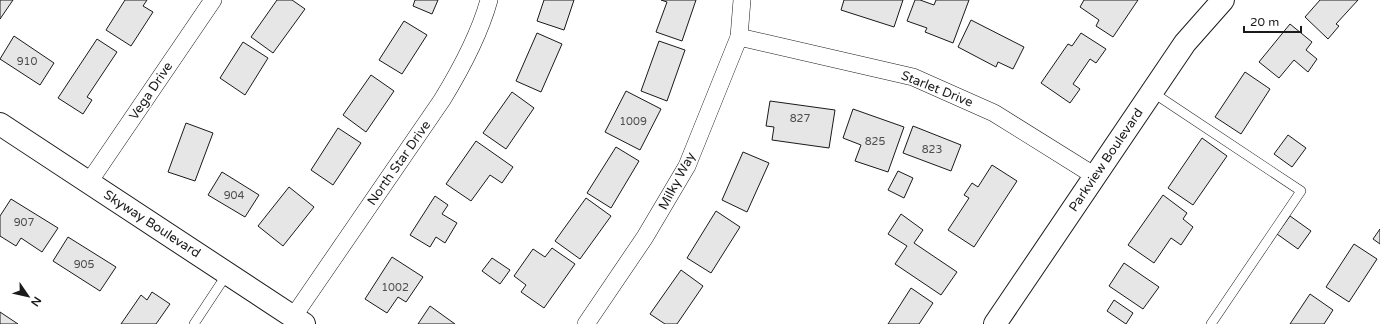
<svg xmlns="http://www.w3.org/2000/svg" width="1380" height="324" viewBox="0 0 1380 324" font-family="'Varela Round',sans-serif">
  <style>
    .building { fill: #e6e6e6; stroke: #1a1a1a }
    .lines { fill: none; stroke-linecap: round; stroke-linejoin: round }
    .lane-casing { stroke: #1a1a1a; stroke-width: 10 }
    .street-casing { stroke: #1a1a1a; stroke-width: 18 }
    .secondary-casing { stroke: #1a1a1a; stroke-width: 24 }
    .lane { stroke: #fff; stroke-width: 9 }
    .street { stroke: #fff; stroke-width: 17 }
    .secondary { stroke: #fff; stroke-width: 22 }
    .labels { text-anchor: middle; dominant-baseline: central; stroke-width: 3; stroke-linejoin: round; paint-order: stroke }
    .number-label { font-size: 11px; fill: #4d4d4d }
    .street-label { font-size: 13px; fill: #1a1a1a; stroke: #fff }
  </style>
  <rect width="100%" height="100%" fill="#fff"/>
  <g class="building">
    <polygon points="0,0 13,0 0,19"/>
    <polygon points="125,0 147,0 143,6 153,12 131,46 106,30"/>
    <polygon points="277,0 292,0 305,9 273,53 251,37"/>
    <polygon points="415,0 438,0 432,14 413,6"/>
    <polygon points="544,0 574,0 564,30 537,21"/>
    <polygon points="661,0 696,0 682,41 656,32 667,2"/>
    <polygon points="844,0 903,0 894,27 841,10"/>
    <polygon points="915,0 920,0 934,5 936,0 969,0 953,43 925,32 927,28 907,21"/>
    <polygon points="1084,0 1138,0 1113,37 1096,26 1099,20 1080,7"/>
    <polygon points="1320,0 1358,0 1336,24 1339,26 1328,39 1305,17"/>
    <polygon points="971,20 1024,47 1013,69 998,62 996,67 958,47"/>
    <polygon points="404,21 427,35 402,74 379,60"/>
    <polygon points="1290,24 1312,42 1306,50 1317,59 1308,72 1294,60 1279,78 1259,62"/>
    <polygon points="537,33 562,44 541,92 516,81"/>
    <polygon points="1081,33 1106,49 1096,63 1090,59 1073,84 1080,89 1070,103 1041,83 1068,44 1072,46"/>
    <polygon points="14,36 54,63 40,85 0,59"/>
    <polygon points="97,39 117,52 87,97 92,100 83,114 58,98"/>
    <polygon points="659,41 685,50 667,101 641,91"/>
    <polygon points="243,42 268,58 245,95 220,78"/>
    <polygon points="1245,72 1270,89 1241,134 1215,117"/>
    <polygon points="371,75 394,91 366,132 343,115"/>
    <polygon points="626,91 661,109 640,150 605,132"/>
    <polygon points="512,92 534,108 506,149 483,133"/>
    <polygon points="770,101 835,110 829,148 772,140 774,127 766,126"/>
    <polygon points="853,109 904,127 888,172 855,161 861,145 843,138"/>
    <polygon points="186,123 213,133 195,181 168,172"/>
    <polygon points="913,126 961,145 951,171 903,153"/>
    <polygon points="338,128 361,143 333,185 311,170"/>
    <polygon points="1288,135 1306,148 1292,167 1274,154"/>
    <polygon points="1202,138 1227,156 1193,205 1168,188"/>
    <polygon points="476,141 513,167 502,183 490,175 471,201 446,184"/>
    <polygon points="616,147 639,161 611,208 587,193"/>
    <polygon points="743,152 769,163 747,212 722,200"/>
    <polygon points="992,165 1017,181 974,247 948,230 969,198 964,195 972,183 978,187"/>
    <polygon points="898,171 913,178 904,198 888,190"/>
    <polygon points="222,172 259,195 245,217 208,195"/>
    <polygon points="289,187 314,207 283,246 258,226"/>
    <polygon points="1163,195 1187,213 1183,219 1193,227 1181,245 1171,238 1154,263 1128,245"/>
    <polygon points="435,196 448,205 442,214 457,223 445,243 436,237 430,247 410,235"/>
    <polygon points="586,198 611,216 580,259 555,241"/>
    <polygon points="11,199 58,228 42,252 21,238 16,246 0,236 0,216"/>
    <polygon points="716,211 740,227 711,273 687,258"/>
    <polygon points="901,214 923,230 914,243 957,272 941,295 895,264 907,246 888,234"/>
    <polygon points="1290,216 1311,231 1298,249 1277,234"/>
    <polygon points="1380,229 1380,244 1373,239"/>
    <polygon points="68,237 116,267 100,291 53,261"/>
    <polygon points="1354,244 1377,259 1349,302 1326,287"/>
    <polygon points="552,248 575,264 544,308 521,292 526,285 514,276 533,249 545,257"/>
    <polygon points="392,257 423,277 406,302 398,297 387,313 365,299"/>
    <polygon points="492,258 510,270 500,284 482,271"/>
    <polygon points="1124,263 1159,287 1143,309 1109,286"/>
    <polygon points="681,270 703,286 677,324 665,324 650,314"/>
    <polygon points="911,288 933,303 919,324 888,324"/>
    <polygon points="152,292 170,304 156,324 121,324 141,295 147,300"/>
    <polygon points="1310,294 1333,310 1324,324 1290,324"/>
    <polygon points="1114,300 1133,313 1126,324 1107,311"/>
    <polygon points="430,306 455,324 418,324"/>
    <polygon points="0,312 18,324 0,324"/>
  </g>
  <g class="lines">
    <defs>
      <g id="lane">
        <polyline points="1152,92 1301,191 1211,324"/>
        <polyline points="194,324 227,274"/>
      </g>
      <g id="street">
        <polyline points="739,37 913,77 994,113 1095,176"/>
        <polyline points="89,182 213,0"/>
        <path d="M293,317L442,100C461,69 479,36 489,0"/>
        <polyline points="586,324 645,237 687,166 739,37 742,0"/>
      </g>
      <g id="secondary">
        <polyline points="0,124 304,324"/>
        <polyline points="995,324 1185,43 1223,0"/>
      </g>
    </defs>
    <use href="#lane" class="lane-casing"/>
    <use href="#street" class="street-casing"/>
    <use href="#secondary" class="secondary-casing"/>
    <use href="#lane" class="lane"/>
    <use href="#street" class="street"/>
    <use href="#secondary" class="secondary"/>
  </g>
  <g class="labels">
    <g class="number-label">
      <text x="27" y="61">910</text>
      <text x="800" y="118">827</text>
      <text x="633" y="121">1009</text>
      <text x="875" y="141">825</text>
      <text x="932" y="149">823</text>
      <text x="234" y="195">904</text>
      <text x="24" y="222">907</text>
      <text x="84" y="264">905</text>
      <text x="395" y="287">1002</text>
    </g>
    <g class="street-label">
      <text transform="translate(937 89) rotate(22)">Starlet Drive</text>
      <text transform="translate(151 91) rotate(-56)">Vega Drive</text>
      <text transform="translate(1106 160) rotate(-56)">Parkview Boulevard</text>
      <text transform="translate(399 163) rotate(-55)">North Star Drive</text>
      <text transform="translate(677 181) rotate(-62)">Milky Way</text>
      <text transform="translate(152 224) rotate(33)">Skyway Boulevard</text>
    </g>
  </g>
  <g transform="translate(28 296) rotate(124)" stroke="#ffffff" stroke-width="3" paint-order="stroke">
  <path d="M0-3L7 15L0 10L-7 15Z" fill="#1a1a1a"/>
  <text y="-6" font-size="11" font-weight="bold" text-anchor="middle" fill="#1a1a1a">N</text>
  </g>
  <path d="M1244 26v6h57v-6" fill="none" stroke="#1a1a1a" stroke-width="2"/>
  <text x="1250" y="26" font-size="12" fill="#1a1a1a" stroke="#ffffff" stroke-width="3" paint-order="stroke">20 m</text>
</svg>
